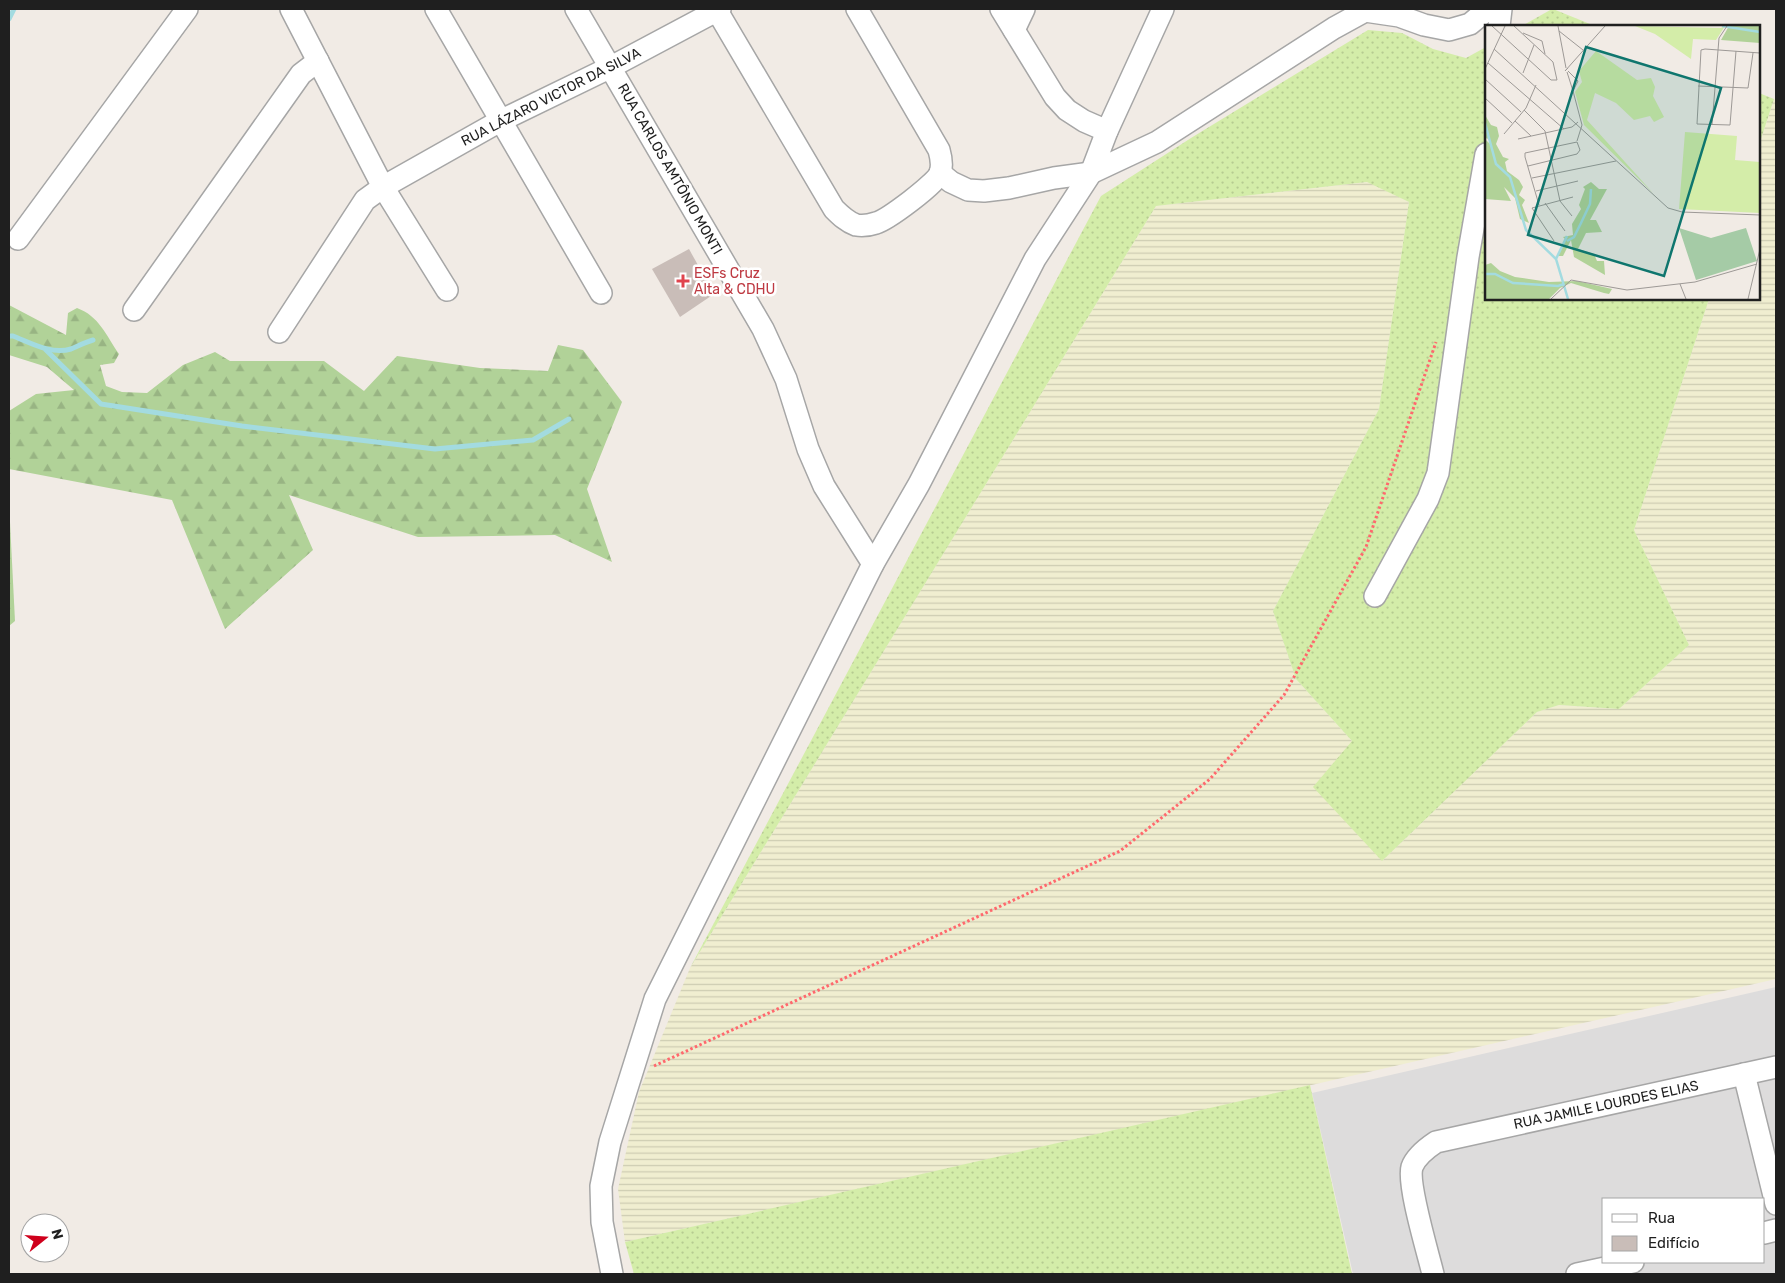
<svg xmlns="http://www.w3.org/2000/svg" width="1785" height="1283" viewBox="0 0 1785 1283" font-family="Rubik,sans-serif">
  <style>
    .residential { fill: #dddcdc; fill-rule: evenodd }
    .farmland { fill: url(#farmland-rules) }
    .grass { fill: url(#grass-dots) }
    .forest { fill: url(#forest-firs) }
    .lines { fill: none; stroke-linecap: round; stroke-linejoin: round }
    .stream { stroke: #a3dbe0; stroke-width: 5 }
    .building { fill: #c9bdb8 }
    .minor-casing { stroke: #a6a6a6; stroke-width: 24 }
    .path { stroke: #ff686d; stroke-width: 3; stroke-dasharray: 2.5 2.5; stroke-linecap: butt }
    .minor { stroke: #fff; stroke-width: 21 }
    .health-dot { fill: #e0444e; stroke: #fff; stroke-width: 2 }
    .labels { text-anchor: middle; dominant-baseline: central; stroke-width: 5; stroke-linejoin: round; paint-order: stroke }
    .street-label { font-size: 14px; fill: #1f1f1f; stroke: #fff }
    .health-label { font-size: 14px; fill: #be3a42; stroke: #fff; text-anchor: start }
    .inset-river { fill: none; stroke: #a3dbe0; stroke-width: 2.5 }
    .inset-road { fill: none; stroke: #9d9996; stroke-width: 1 }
    .view { fill: #0f766e; fill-opacity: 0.15; stroke: #0f766e; stroke-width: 2.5 }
    .inset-edge { fill: none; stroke: #1f1f1f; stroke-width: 2.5 }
  </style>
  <defs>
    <pattern id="farmland-rules" width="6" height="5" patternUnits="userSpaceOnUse" patternTransform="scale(1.25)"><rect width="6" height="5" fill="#f0eed0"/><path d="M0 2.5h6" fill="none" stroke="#cdccb2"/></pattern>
    <pattern id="grass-dots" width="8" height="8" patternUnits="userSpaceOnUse" patternTransform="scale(1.25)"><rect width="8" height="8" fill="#d4eda9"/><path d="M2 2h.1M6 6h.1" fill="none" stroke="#b6cb91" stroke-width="1.8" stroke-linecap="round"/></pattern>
    <pattern id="forest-firs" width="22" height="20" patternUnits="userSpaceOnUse" patternTransform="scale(1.25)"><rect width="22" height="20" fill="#b1d298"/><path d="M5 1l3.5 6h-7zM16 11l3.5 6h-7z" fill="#98b483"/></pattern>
  </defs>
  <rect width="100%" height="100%" fill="#f1ebe5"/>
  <path class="residential" d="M1776,987V1274H1353L1312,1093ZM1604,1199H1764V1262H1604Z"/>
  <polygon class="farmland" points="1774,99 1776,100 1776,979 625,1242 618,1189 639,1092 690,968 1156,206 1368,182 1409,202 1379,409 1273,611 1296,679 1352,741 1382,861 1537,712 1559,705 1619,709 1689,645 1634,530 1709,299 1759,299 1759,145"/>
  <g class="grass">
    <polygon points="1552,9 1553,9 1595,26 1522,26"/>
    <polygon points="1368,30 1402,33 1433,49 1466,58 1486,47 1486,299 1709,299 1634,530 1689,645 1619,709 1559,705 1537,712 1382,861 1313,787 1352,741 1296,679 1273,611 1379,409 1409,202 1367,182 1156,206 690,968 1101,196 1191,138"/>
    <polygon points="1759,93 1774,99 1759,145"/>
    <polygon points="1310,1085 1352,1274 634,1274 625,1242"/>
  </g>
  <g class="forest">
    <path d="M9,305L66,335L68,313L77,308C99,316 106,335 119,354L114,363L100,365L106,386L122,392L147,393L183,365L215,352L230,361H324L364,391L397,356L480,368L548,371L558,345L583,350L622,402L587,489L612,562L555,535L418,537L289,495L313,550L225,629L172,500L9,469V411L36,394L74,390L47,367L9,355Z"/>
    <polygon points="9,502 15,621 9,626"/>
  </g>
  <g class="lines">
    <g class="stream">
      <polyline points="9,19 14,9"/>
      <path d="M9,336H13C31,343 51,355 71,349C78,346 86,342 93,340"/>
      <polyline points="46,350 101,404 242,426 435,449 533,440 569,419"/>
    </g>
  </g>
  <polygon class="building" points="689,249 714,294 680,317 652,269"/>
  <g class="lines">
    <defs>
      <g id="minor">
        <polyline points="291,9 383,187 447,290"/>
        <polyline points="436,9 601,293"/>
        <polyline points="576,9 763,329 786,379 808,449 824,486 873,564"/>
        <path d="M716,9L834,209C840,215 847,222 856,225C862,226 870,225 876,223C887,220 936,184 940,173C943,165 941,157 939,150L857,9"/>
        <polyline points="1001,9 1055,97 1067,110 1084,121 1107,131"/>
        <polyline points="1499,26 1501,9"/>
        <polyline points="1014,30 1024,9"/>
        <polyline points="940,173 951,182 968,190 984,191 1009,188 1054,178 1091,173 1157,142 1334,28 1365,11 1399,16 1424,25 1449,30 1470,24 1488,9"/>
        <polyline points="18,239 187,9"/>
        <polyline points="134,310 301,74 318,61"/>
        <polyline points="279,332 365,200 383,187 500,121 611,67 720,9"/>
        <polyline points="1375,596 1428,499 1438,473 1468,257 1486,154"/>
        <polyline points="1744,1074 1776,1204"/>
        <polyline points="1764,1233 1776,1230"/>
        <polyline points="612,1274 602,1222 601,1186 610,1142 655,999 873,564 919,484 1035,259 1091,173 1107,131 1163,9"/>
        <path d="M1433,1274C1428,1253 1407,1184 1412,1167C1416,1156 1427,1148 1436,1142L1776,1067"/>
        <polyline points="1577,1274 1633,1262"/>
      </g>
    </defs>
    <use href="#minor" class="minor-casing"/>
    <polyline class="path" points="654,1066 1120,851 1210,779 1284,695 1366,547 1436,342"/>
    <use href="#minor" class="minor"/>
  </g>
  <path class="health-dot" d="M680.5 273.5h5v5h5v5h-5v5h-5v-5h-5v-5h5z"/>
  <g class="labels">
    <g class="street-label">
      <text transform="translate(551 97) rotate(-27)">RUA LÁZARO VICTOR DA SILVA</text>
      <text transform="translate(670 169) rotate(60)">RUA CARLOS AMTÔNIO MONTI</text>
      <text transform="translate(1606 1105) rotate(-12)">RUA JAMILE LOURDES ELIAS</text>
    </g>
    <g class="health-label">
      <text x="694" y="273">ESFs Cruz<tspan x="694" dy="16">Alta &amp; CDHU</tspan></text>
    </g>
  </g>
  <g transform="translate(1485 25)">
    <rect width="275" height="275" fill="#f1ebe5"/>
    <path d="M150,1L236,3L240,1L231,15L208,14L206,34L170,9ZM111,26L152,55L166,53L170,62L168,71L179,92L169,97L165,91L149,95L131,78L110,68L102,95L168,168L99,100L90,67L97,57L94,46ZM200,107L252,111L250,135L275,137V188L194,184Z" fill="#d4eda9"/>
    <path d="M244,1H275V18L236,15ZM0,90L6,100L12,102L14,111L11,119L18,132L24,134L20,137L22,146L34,155L38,162L34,170L40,175L37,180L44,198L35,194L30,173L19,162L26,176L0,174V114L5,119L4,114L0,113ZM106,157L114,164H122L105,195H111L117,207L101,208L93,224L109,229L112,236H119L120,250L89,232L86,215L78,231H72L80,214L78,212L88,210L87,199L96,184L94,180L100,164L98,162ZM6,238L15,246L30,252L64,257L92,256L127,264L124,269L119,268L86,258L75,263L64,274H0V240Z" fill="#b1d298"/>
    <path d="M194,203L226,213L261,203L272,236L211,255Z" fill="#a5cba6"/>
    <path class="inset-river" d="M237,1L275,7M0,98L11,139L25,152L41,205L71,234L83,274M82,216L89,212L96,198L105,179L106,164M71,234L82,211M0,249H10L28,258L73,261L79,259"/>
    <path class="inset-road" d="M7,1L66,55H72L68,37L29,1M73,1L81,43M74,6L98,25M38,8L57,16L60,29M9,24L183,183L197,187L275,190M251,26L245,100L212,99L216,25L220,24L275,28M3,38L79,104M83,43L80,46L120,1M0,44L20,1M83,46L93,56L88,66L97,100L92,116M82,47L88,66M38,48L49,20M0,54L36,87M213,61L263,63L268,28M0,73L27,98M39,85L60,106L75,176L87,191M30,96L46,111M227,100L234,13L242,1M19,109L41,83L51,60M33,114L87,102L93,97M43,141L92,129L95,125L92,117L40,128V132L54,180M47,153L131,136M51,166L93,156M60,178L80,206M69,216L47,183L88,172M195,259L201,274M66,274L86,255L142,265L210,257L272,239M263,274L275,224"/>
    <path class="view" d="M101,22L236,63L179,251L43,210Z"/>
    <rect width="275" height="275" class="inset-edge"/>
  </g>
  <rect width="1785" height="1283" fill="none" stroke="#1f1f1f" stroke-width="20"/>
  <rect x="1602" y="1198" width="162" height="65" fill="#ffffff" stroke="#a5a5a5"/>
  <rect x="1612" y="1214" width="25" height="8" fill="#ffffff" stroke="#a5a5a5"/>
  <text x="1648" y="1223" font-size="15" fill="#1f1f1f">Rua</text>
  <rect x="1612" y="1236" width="25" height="15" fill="#c9bdb8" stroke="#a5a5a5"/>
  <text x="1648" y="1248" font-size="15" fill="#1f1f1f">Edifício</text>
  <g transform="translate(45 1238) rotate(73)"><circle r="24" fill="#ffffff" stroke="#a5a5a5"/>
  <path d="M0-4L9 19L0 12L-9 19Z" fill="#cf001c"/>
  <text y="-8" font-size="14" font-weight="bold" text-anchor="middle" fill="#1f1f1f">N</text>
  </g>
</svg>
